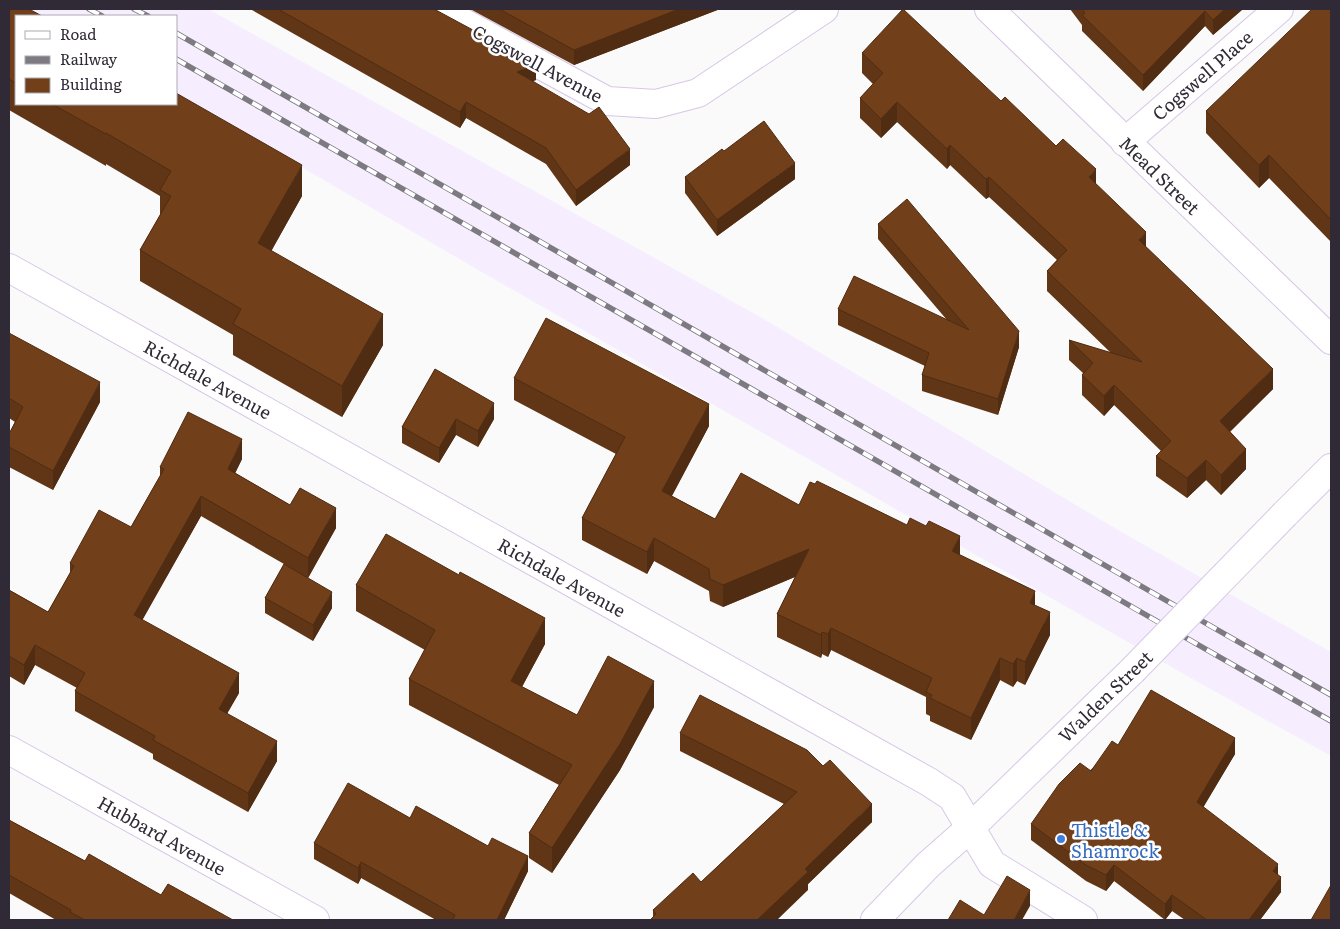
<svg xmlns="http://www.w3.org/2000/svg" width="1340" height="929" viewBox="0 0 1340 929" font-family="Literata,serif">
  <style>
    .built { fill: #f6eefe }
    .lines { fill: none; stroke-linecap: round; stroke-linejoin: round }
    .minor-casing { stroke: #d7c7e6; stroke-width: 30 }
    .minor { stroke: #fff; stroke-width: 28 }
    .rail-casing { stroke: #7d7a81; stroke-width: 5.5 }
    .rail { stroke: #fff; stroke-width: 4; stroke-dasharray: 11; stroke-linecap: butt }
    .minor-bridge-casing { stroke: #d7c7e6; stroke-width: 30; stroke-linecap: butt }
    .minor-bridge { stroke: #fff; stroke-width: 28 }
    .wall { fill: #613616 }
    .shaded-wall { fill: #4f2c12 }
    .building { fill: #713f1a; stroke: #4f2c12 }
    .shop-dot { fill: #3f7fe0; stroke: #fff; stroke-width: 2 }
    .labels { text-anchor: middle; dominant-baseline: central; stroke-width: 5; stroke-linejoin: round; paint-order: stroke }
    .street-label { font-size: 18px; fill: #302a36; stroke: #fff }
    .shop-label { font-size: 18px; fill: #366cbe; stroke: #fff; text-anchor: start }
  </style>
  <rect width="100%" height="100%" fill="#fafafa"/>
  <polygon class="built" points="29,9 208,9 762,318 1106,523 1331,652 1331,756 1189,677 480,271 176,94 176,16 42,16"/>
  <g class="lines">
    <defs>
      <g id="minor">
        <polyline points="438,9 607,101 656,104 698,93 824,9"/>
        <polyline points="989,9 1331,340"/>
        <polyline points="1125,142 1279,9"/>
        <polyline points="9,268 929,782 952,797 992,864 1083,920"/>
        <polyline points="1285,514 1331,468"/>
        <polyline points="9,750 315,920"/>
        <polyline points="875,920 928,865 970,828 1132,671"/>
      </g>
    </defs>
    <use href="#minor" class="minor-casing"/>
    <use href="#minor" class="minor"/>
    <defs>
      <g id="rail">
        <polyline points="89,9 102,16"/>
        <polyline points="134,9 148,16"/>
        <polyline points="176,33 1331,695"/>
        <polyline points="176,59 1331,721"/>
      </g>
    </defs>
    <use href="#rail" class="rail-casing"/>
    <use href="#rail" class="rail"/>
    <defs>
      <polyline id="minor-bridge" points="1132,671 1285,514"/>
    </defs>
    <use href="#minor-bridge" class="minor-bridge-casing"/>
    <use href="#minor-bridge" class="minor-bridge"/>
  </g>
  <g class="wall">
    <polygon points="9,9 16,16 16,104 176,104 302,196 271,251 383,345 342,417 233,355 233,335 140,281 140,250 160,215 160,196 106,164 106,166 9,110"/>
    <polygon points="252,9 434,9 536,80 533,81 630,165 576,206 546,164 466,118 460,128 252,10"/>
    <polygon points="470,9 720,9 574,65"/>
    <polygon points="1070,9 1243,9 1213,35 1205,26 1143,91 1082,31 1082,25"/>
    <polygon points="1331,9 1331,242 1269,178 1259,188 1206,133 1206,111"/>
    <polygon points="862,53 1001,101 1096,184 1146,247 1273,389 1230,432 1246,469 1221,495 1206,480 1187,498 1156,476 1156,456 1161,451 1114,405 1104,416 1082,395 1082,375 1083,373 1069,360 1069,340 1111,353 1047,291 1047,271 1057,260 989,197 986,199 950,165 947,169 897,122 881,138 860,118 860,98 873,84 862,73"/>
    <polygon points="685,177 795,179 717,236 685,193"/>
    <polygon points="878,224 1019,347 998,415 922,391 922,375 925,366 838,325 838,309 947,320 878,239"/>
    <polygon points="9,333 100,402 53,490 9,467 9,434 15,422 9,418"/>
    <polygon points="435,369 494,419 478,447 456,435 439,463 402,443 402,427"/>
    <polygon points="514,378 709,426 672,496 715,519 799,505 960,555 1035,606 1050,635 1025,685 1017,681 1013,687 1000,680 971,740 930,721 930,716 926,714 926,697 831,650 828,657 822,654 821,658 777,637 777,614 795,577 723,607 710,601 709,591 654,561 647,574 582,540 582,518 616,454 514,400"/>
    <polygon points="242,459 235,473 290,505 336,528 308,578 332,608 313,641 265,613 265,598 284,564 201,516 142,620 239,693 227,713 277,761 248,812 153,759 153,754 75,711 75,691 77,688 35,665 24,685 9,676 9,590 48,612 70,573 70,563 131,527 160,476 160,467"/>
    <polygon points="356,585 545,644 522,687 577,715 654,707 620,770 552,873 529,858 529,833 559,785 409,705 409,679 425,650 356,611"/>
    <polygon points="680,733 872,822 808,884 808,890 653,918 653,910 701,882 784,804 680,751"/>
    <polygon points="1118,745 1235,754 1203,807 1278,874 1281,892 1260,920 1185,920 1172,911 1165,920 1114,881 1106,891 1086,881 1031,840 1031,824"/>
    <polygon points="9,818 9,820 85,861 161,895 233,920 56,920 9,893"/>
    <polygon points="410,818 528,871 504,920 436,920 361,878 358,884 314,859 314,843"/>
  </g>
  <g class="shaded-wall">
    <polygon points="679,9 720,9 574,65 574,50"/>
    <polygon points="1225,9 1243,9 1213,35 1213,20"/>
    <polygon points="1205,11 1205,26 1143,91 1143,75"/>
    <polygon points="536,64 536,80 517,87 517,72"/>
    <polygon points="466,102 466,118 460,128 460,112"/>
    <polygon points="897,102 897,122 881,138 881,119"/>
    <polygon points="950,145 950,165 947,169 947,149"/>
    <polygon points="630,149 630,165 576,206 576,190"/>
    <polygon points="1269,155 1269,178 1259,188 1259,165"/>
    <polygon points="795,163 795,179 717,236 717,220"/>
    <polygon points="302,165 302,196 258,275 258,243"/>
    <polygon points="1096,169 1096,189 1089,177"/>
    <polygon points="989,177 989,197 986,199 986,179"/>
    <polygon points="1146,232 1146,252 1139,240"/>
    <polygon points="383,314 383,345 342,417 342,386"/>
    <polygon points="1019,331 1019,347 998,415 998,399"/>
    <polygon points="1273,369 1273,389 1220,441 1220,421"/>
    <polygon points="100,382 100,402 53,490 53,471"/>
    <polygon points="1114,385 1114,405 1104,416 1104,396"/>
    <polygon points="494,403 494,419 478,447 478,431"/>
    <polygon points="709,404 709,426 662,514 662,491"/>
    <polygon points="456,419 456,435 439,463 439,448"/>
    <polygon points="242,439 242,459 228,488 228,469"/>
    <polygon points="1246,449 1246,469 1221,495 1221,475"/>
    <polygon points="1206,460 1206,480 1187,498 1187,478"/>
    <polygon points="201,496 201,516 134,635 134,615"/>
    <polygon points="336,508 336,528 308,578 308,558"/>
    <polygon points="960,536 960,559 952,551"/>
    <polygon points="654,538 654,561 647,574 647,552"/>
    <polygon points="809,549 809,571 723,607 723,585"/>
    <polygon points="1035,591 1035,614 1030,603"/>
    <polygon points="332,592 332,608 313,641 313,625"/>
    <polygon points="1050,612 1050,635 1025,685 1025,662"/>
    <polygon points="545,618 545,644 511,707 511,681"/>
    <polygon points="831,628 831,650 828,657 828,634"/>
    <polygon points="822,632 822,654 821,658 821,635"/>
    <polygon points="35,645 35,665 24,685 24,665"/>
    <polygon points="1000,658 1000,680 971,740 971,718"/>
    <polygon points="1017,658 1017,681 1013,687 1013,664"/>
    <polygon points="239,673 239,693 219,728 219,709"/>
    <polygon points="654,681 654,707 620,770 552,873 552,848"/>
    <polygon points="1235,738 1235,754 1197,818 1197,802"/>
    <polygon points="277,741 277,761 248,812 248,793"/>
    <polygon points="872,804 872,822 808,884 808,890 777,920 757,920 805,869"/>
    <polygon points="528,856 528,871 504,920 497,920"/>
    <polygon points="361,862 361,878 358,884 358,868"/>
    <polygon points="1278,864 1278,880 1273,871"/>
    <polygon points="1114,865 1114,881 1106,891 1106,875"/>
    <polygon points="1281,877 1281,892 1260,920 1249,920"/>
    <polygon points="1030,890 1030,906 1022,920 1014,920"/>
    <polygon points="1172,895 1172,911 1165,920 1165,904"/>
  </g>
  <g class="building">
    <polygon points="9,9 29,9 42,16 16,16 16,83 9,79"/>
    <polygon points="278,9 434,9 536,64 517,72 589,114 599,107 630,149 576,190 546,148 466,102 460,112"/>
    <polygon points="499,9 679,9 574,50"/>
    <polygon points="903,9 1001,101 1005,97 1056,146 1063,139 1096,169 1089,177 1146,232 1139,240 1273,369 1220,421 1246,449 1221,475 1206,460 1187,478 1156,456 1171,441 1114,385 1104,396 1082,375 1093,363 1069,340 1142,362 1047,271 1067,250 989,177 986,179 950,145 947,149 897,102 881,119 860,98 883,73 862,53"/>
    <polygon points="1082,9 1225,9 1213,20 1205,11 1143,75 1082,15 1085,13"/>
    <polygon points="1312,9 1331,9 1331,220 1269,155 1259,165 1206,111"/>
    <polygon points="176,93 302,165 258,243 383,314 342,386 233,324 241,309 140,250 171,196 160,190 171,171 106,133 106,134 52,104 176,104"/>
    <polygon points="764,121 795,163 717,220 685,177 722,149 724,151"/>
    <polygon points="907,199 1019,331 998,399 922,375 929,353 838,309 854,276 969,330 878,224"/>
    <polygon points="546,318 709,404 662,491 715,519 741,473 799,505 810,482 815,484 817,481 907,525 910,518 926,526 929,521 960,536 952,551 1035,591 1030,603 1050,612 1025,662 1017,658 1013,664 1000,658 971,718 930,698 932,695 926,692 932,678 831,628 828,634 822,632 821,635 777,614 809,549 723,585 710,579 709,569 654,538 647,552 582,518 625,437 514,378"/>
    <polygon points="9,333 100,382 53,471 9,447 9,434 23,407 9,398"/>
    <polygon points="435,369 494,403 478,431 456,419 439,448 402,427"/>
    <polygon points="188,412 242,439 228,469 290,505 300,488 336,508 308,558 201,496 134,615 239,673 219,709 277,741 248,793 153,740 155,736 75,691 85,673 35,645 24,665 9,656 9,590 48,612 74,566 70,563 99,510 131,527 164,469 160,467"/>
    <polygon points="386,534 459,575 460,572 545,618 511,681 577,715 608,656 654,681 620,744 552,848 529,833 572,765 409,679 435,630 356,585"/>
    <polygon points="284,564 332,592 313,625 265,598"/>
    <polygon points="1151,690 1235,738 1197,802 1278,864 1273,871 1281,877 1249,920 1207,920 1172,895 1165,904 1114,865 1106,875 1086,865 1031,824 1059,784 1080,763 1091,771 1112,741 1118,745"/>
    <polygon points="700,695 807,750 823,766 830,760 872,804 805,869 808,872 757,920 650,920 656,914 653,910 693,873 701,882 797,792 680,733"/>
    <polygon points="348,783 410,818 416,806 488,846 492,838 528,856 497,920 455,920 453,919 455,915 361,862 358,868 314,843"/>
    <polygon points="9,820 85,861 89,854 161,895 168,884 233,920 85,920 70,912 71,910 9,875"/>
    <polygon points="1007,876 1030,890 1014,920 948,920 960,900 984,915"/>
    <polygon points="1331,885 1331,920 1311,920"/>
  </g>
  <circle class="shop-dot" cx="1061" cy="839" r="5"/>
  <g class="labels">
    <g class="street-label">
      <text transform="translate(538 63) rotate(28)">Cogswell Avenue</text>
      <text transform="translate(1202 75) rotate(-41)">Cogswell Place</text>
      <text transform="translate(1160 175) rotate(44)">Mead Street</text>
      <text transform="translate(208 379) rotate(29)">Richdale Avenue</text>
      <text transform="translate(562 577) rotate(29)">Richdale Avenue</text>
      <text transform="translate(1105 696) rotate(-44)">Walden Street</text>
      <text transform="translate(162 835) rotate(29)">Hubbard Avenue</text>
    </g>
    <g class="shop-label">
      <text x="1071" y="829">Thistle &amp;<tspan x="1071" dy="21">Shamrock</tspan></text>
    </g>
  </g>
  <rect width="1340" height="929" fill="none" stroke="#302a36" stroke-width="20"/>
  <rect x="15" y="15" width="162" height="90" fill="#ffffff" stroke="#acaaaf"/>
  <rect x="25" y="31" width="25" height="8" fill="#ffffff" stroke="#acaaaf"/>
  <text x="60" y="40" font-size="15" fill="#302a36">Road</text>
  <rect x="25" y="56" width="25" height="8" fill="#7d7a81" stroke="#acaaaf"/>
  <text x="60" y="65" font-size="15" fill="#302a36">Railway</text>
  <rect x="25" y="78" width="25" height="15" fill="#713f1a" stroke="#acaaaf"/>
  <text x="60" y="90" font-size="15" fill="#302a36">Building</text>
</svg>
